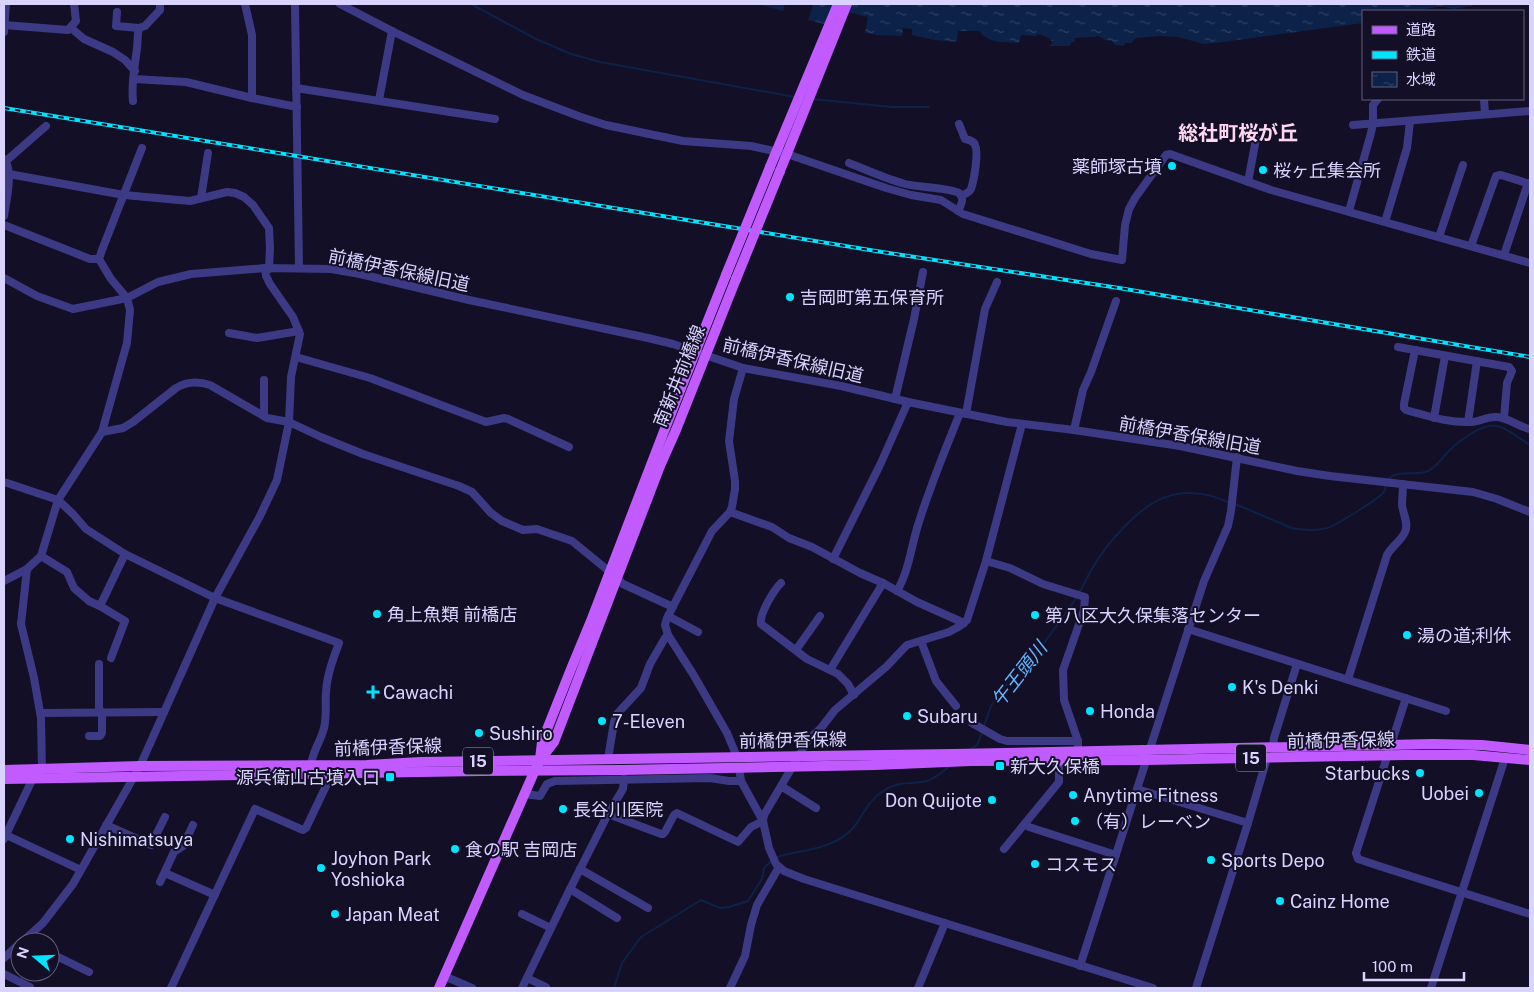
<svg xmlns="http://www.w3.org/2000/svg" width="1534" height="992" viewBox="0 0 1534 992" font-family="'Public Sans','Noto Sans JP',sans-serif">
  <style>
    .water { fill: url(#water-ripples) }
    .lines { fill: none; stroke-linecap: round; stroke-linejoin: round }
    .stream { stroke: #0c2248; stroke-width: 2 }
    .minor { stroke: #3d3a85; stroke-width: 8 }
    .major { stroke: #c25bff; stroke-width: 10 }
    .rail-casing { stroke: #00e5ff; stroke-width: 4 }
    .rail { stroke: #130f26; stroke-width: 2; stroke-dasharray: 5.5; stroke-linecap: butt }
    .major-bridge { stroke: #c25bff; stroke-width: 10 }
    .poi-dot { fill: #00e5ff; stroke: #130f26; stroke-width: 2 }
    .labels { text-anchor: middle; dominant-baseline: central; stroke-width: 4; stroke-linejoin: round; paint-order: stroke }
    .shield { fill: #130f26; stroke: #9e99be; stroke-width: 1 }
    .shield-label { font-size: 16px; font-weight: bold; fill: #d9d4ff }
    .poi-label { font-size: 18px; fill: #d9d4ff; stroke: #130f26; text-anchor: start }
    .street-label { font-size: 18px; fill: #d9d4ff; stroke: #130f26 }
    .water-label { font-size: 19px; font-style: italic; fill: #62b6ff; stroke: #130f26 }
    .quarter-label { font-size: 20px; font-weight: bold; fill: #ffd6f0; stroke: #130f26 }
  </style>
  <defs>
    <pattern id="water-ripples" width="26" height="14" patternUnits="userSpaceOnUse" patternTransform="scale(1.25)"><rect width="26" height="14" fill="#0c2248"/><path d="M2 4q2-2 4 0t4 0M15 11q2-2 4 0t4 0" fill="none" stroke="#2f4163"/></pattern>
  </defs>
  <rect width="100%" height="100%" fill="#130f26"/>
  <g class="water">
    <polygon points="758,4 785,4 783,11"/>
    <path d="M811,4H1479L1454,9L1440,6L1415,11H1363V23L1223,42L1204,44L1178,37L1160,36L1136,38L1132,42V43H1125L1124,46L1115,45L1112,41L1105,40L1098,36L1095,37L1074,38L1075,41L1071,43L1070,46H1049L1053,43L1050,39L1040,34L1035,36L1021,35L1019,43C1004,42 990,44 979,31H958L957,42L935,40L912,35V29L903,28L902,36L877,35L865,33L868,17L844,11L839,28L808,20L813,5Z"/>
  </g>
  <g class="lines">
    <g class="stream">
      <polyline points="471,4 536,39 571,54 600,62 795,97"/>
      <polyline points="812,99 892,107 929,107"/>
      <path d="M1388,480C1397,468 1416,477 1428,471C1437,467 1443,456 1450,450C1459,441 1484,422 1497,426C1509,429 1520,439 1530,445"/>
      <path d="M1235,504L1292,528C1303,530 1316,531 1327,528C1337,525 1378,499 1384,492C1385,490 1386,486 1386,484"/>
      <path d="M1079,593C1084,585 1087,577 1092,569C1106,544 1139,506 1166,497C1187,489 1211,494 1230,503"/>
      <polyline points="984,726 991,706 1000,692 1037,653 1077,597"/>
      <polyline points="971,749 977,745 982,733"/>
      <path d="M776,858L780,856C804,850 837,848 854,827C863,815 869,800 883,791C901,780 909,785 927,781C936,778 943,771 950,766"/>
      <polyline points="614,988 622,963 641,937 701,900 720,908 729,907 748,901 762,879 764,868 772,860"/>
    </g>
    <g class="minor">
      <polyline points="245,4 252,35 252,98"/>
      <polyline points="295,4 299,268"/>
      <polyline points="340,4 392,31 523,95 581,117 606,125 683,141 751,146 787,154 886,188 911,195 941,200 963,214 1091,254 1122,260 1125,225 1129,209 1135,198 1166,155 1170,154 1271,190 1530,263"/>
      <polyline points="117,12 116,26 139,28"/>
      <polyline points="4,25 68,30 76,21 74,4"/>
      <polyline points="71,28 84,39 113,52 125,60 135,71"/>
      <polyline points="4,32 6,4"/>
      <polyline points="134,79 186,82 252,98 297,107"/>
      <polyline points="296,88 495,119"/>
      <polyline points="1484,99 1485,114"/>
      <polyline points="379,100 392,31"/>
      <path d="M133,101C131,84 135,65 137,48C138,41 137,36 139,28L145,26L160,10V4"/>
      <path d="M959,124L965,139C969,140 974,141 975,145C979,153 974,180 971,189C969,193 965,194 961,196"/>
      <polyline points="1353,125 1530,111"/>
      <path d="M4,159C14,170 6,202 4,216"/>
      <polyline points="6,161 46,126"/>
      <path d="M849,163C867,170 886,179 905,184C917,187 951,188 959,193C965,197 961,206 958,211"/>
      <polyline points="9,174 124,195 190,201 227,192 235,193 244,197 253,205 269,228 270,248 269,269"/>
      <polyline points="1248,182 1256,139"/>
      <polyline points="201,198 208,153"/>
      <polyline points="1349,211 1371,133 1373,124 1373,105 1378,99"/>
      <polyline points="1385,222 1407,148 1410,121"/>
      <polyline points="4,225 90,259 99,259"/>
      <polyline points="1439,237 1463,165"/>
      <polyline points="1471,246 1496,176 1501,175 1530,184"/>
      <polyline points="1504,255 1528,183"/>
      <polyline points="4,278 37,296 73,309 127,298 158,282 191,274 265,268 331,269 360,274 469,300 648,338 673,344 743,368 841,386 908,402 1007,422 1074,430 1180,446 1297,471 1330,476 1473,492 1497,499 1530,512"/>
      <polyline points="229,333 257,338 299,331"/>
      <polyline points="1398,347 1509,367 1512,371 1507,383 1504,418"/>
      <path d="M1415,350L1404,404V408L1406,410C1428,416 1448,423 1471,422C1480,422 1487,416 1497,417C1509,418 1519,427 1530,429"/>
      <polyline points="296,357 370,378 486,422 504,418 508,419 569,447"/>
      <polyline points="895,399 914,319 923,272"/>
      <polyline points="966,414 985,309 997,282"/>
      <polyline points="264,416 264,380"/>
      <polyline points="1434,418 1445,356"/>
      <polyline points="1468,422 1477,361"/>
      <polyline points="1074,430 1083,390 1091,372 1116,301"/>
      <path d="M102,432L123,428L133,422L176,388C187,381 198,381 210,385L267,418L289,422L321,437L363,454L459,486L472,492L491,513L502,521L523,530L537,529L572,541L610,572L623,584L673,607"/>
      <path d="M4,482L58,500L73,514L86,529L125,554L215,598L339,643C333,659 327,675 326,692C325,704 327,716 324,728C321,741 312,752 311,765"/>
      <polyline points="730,512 772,527 789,538 812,547 860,573 883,583 917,602 964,623"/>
      <polyline points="41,556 67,572 74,588 89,601 100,606 125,621 111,658"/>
      <polyline points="833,559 880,465 908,402"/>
      <polyline points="986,561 1010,568 1043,584 1085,597 1084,610 1063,670 1064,700 1078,741 1078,751"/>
      <polyline points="4,581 27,569"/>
      <path d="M781,583C774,590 759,614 761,624L807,659L838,674L848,684L854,695"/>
      <path d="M897,591C909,571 911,547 918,525C930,486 945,450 960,413"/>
      <polyline points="100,606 125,554"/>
      <polyline points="668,616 698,632"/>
      <polyline points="1188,629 1446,711"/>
      <polyline points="921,641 936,681 956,706"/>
      <polyline points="796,650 820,616"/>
      <polyline points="830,670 883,583"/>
      <path d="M1348,679L1387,555C1392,546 1401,541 1405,532C1409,523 1403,514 1402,505C1402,498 1403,491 1403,484"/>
      <polyline points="1406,698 1356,853 1358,859 1379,866 1530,914"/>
      <polyline points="99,712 99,664"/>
      <polyline points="41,713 164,712"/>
      <polyline points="972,723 1000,739 1007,741 1078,741"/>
      <polyline points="89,736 100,736 102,733 102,712"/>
      <polyline points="1273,747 1274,738 1297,664"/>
      <polyline points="737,757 727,733 693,674 668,635 665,625 667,618 712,531 730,512 732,507 735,489 735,481 729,441 734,399 743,368"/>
      <polyline points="608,759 614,722 617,714 641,688 650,664 665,638 668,635"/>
      <polyline points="739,767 741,781 763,821 769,848 776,864 784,871 804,879 1153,988"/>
      <polyline points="42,770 41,718 34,678 21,624 27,569 41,556 58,500 102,432 127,343 130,310 127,298 111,279 99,259 102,250 142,148"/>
      <polyline points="624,779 623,789 608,814 661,834 663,834 665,832 674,815 677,813 738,842 751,827 763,821 764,815 808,740 821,728 835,710 886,667 907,645 949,632 960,626 967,620 986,561 1022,424"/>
      <polyline points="781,786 816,808"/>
      <polyline points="1137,789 1248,823"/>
      <polyline points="524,794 540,796 547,784 555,781 710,778 729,781 741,781"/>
      <polyline points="1025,824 1029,827 1116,855"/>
      <polyline points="106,825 151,845 165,817"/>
      <polyline points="4,834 81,870"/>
      <polyline points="4,839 33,778"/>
      <polyline points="1004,849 1059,782 1059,761"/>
      <polyline points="580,869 648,908"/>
      <polyline points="165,873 215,895"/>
      <polyline points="160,882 174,852 183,846 193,825"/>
      <polyline points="570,889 617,918"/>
      <polyline points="522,914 551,928"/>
      <polyline points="22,942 43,923 73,884 140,766 215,598 260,516 277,480 289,422 291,377 300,334 293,317 270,284 266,276 265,268"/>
      <polyline points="50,953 89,972"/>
      <polyline points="4,958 20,943"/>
      <polyline points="1080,966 1204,581 1228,526 1231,511 1237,457"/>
      <polyline points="4,974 30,987"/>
      <polyline points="444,976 472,988"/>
      <polyline points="527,978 546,987"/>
      <polyline points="171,988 255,809 303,830 306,828 327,784 330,773"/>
      <polyline points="522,988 570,889 608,814"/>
      <polyline points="730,988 745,956 751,925 757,905 779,867"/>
      <polyline points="918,988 945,923"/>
      <polyline points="1196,988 1248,823 1267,758"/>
      <polyline points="1431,988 1505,758"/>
    </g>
    <g class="major">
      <polyline points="770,167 838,4"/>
      <polyline points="780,171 847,4"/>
      <polyline points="540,759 542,742 571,669 591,621 666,426 726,275"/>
      <polyline points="4,770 140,766 367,765 421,762 953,754 1433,744 1482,745 1530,750"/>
      <polyline points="4,779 481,771 621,770 875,765 971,761 1147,760 1405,755 1473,755 1530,760"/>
      <polyline points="439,988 535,770 540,760 554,742 660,466 676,430 736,279"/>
    </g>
    <defs>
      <polyline id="rail" points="4,108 882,252 1119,288 1530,357"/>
    </defs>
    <use href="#rail" class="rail-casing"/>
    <use href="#rail" class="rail"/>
    <g class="major-bridge">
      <polyline points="726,275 770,167"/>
      <polyline points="736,279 780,171"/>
    </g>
  </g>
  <g class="poi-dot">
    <circle cx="1172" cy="166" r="5"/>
    <circle cx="1263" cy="170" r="5"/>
    <circle cx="790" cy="297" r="5"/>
    <circle cx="377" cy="614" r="5"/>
    <circle cx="1035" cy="615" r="5"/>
    <circle cx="1407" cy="635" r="5"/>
    <circle cx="1232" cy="687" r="5"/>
    <path d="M370.5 684.5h5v5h5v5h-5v5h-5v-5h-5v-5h5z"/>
    <circle cx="1090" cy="711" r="5"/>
    <circle cx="907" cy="716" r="5"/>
    <circle cx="602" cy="721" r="5"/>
    <circle cx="479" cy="733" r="5"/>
    <rect x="995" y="761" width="10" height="10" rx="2.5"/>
    <circle cx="1420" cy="773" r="5"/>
    <rect x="385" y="772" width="10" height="10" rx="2.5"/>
    <circle cx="1479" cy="793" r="5"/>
    <circle cx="1073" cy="795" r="5"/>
    <circle cx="992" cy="800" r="5"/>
    <circle cx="563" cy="809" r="5"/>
    <circle cx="1075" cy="821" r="5"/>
    <circle cx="70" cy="839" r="5"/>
    <circle cx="455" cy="849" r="5"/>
    <circle cx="1211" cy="860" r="5"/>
    <circle cx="1035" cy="864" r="5"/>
    <circle cx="321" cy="868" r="5"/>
    <circle cx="1280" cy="901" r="5"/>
    <circle cx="335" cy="914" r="5"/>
  </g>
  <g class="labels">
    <g class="shield">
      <rect x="1236" y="744.5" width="30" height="27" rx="4"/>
      <rect x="463" y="747.5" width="30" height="27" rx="4"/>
    </g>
    <g class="shield-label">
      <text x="1251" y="758">15</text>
      <text x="478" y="761">15</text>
    </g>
    <g class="poi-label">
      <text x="1162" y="166" text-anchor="end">薬師塚古墳</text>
      <text x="1273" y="170">桜ヶ丘集会所</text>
      <text x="800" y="297">吉岡町第五保育所</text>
      <text x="387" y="614">角上魚類 前橋店</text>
      <text x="1045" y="615">第八区大久保集落センター</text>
      <text x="1417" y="635">湯の道;利休</text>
      <text x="1242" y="687">K's Denki</text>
      <text x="383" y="692">Cawachi</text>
      <text x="1100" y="711">Honda</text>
      <text x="917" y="716">Subaru</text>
      <text x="612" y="721">7-Eleven</text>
      <text x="489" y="733">Sushiro</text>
      <text x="1010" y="766">新大久保橋</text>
      <text x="1410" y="773" text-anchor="end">Starbucks</text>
      <text x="380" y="777" text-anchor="end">源兵衛山古墳入口</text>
      <text x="1469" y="793" text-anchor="end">Uobei</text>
      <text x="1083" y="795">Anytime Fitness</text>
      <text x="982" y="800" text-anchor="end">Don Quijote</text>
      <text x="573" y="809">長谷川医院</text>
      <text x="1085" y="821">（有）レーベン</text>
      <text x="80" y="839">Nishimatsuya</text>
      <text x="465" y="849">食の駅 吉岡店</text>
      <text x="331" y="858">Joyhon Park<tspan x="331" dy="21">Yoshioka</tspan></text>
      <text x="1221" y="860">Sports Depo</text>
      <text x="1045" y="864">コスモス</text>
      <text x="1290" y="901">Cainz Home</text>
      <text x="345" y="914">Japan Meat</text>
    </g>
    <g class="street-label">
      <text transform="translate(399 270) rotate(12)">前橋伊香保線旧道</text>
      <text transform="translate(793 360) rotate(13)">前橋伊香保線旧道</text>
      <text transform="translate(679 376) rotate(-68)">南新井前橋線</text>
      <text transform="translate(1190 435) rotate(10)">前橋伊香保線旧道</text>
      <text transform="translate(793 740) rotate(-1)">前橋伊香保線</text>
      <text transform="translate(1341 740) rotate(-1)">前橋伊香保線</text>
      <text transform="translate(388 747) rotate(-2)">前橋伊香保線</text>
    </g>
    <g class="water-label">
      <text transform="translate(1019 674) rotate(-52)">午王頭川</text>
    </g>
    <g class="quarter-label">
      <text x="1238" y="133">総社町桜が丘</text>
    </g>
  </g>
  <rect width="1534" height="992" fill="none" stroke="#d9d4ff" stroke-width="10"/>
  <rect x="1362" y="10" width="162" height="90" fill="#130f26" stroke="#625e7d"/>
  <rect x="1372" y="26" width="25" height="8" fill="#c25bff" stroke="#625e7d"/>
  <text x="1406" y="35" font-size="15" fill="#d9d4ff">道路</text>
  <rect x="1372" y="51" width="25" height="8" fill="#00e5ff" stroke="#625e7d"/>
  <text x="1406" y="60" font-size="15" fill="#d9d4ff">鉄道</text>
  <rect x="1372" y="72" width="25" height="15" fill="url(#water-ripples)" stroke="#625e7d"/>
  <text x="1406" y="85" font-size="15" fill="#d9d4ff">水域</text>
  <g transform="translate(35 957) rotate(289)"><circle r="24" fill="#130f26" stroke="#625e7d"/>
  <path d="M0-4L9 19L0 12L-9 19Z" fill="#00e5ff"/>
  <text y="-8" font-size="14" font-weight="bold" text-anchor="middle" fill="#d9d4ff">N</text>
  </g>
  <path d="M1364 972v8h100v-8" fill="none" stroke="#d9d4ff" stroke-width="2.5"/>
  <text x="1372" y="972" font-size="15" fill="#d9d4ff" stroke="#130f26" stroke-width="4" paint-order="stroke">100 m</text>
</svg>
